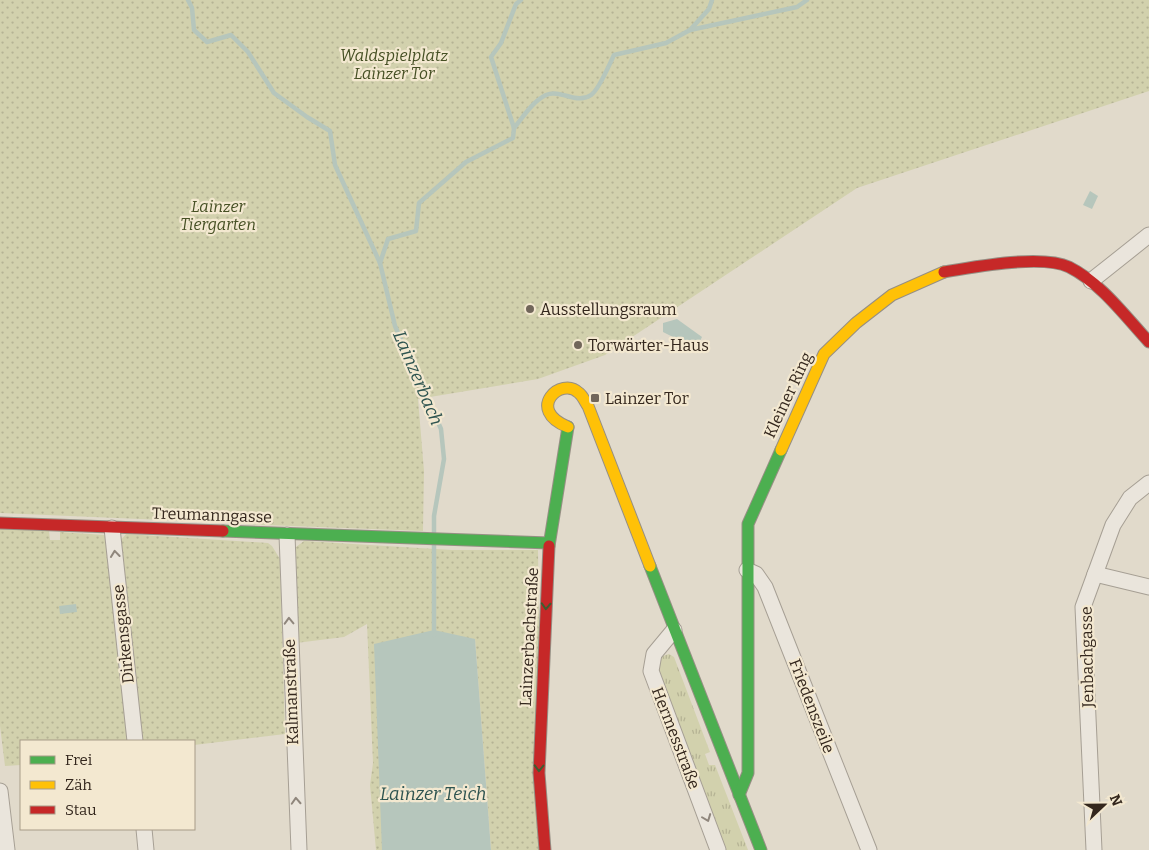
<svg xmlns="http://www.w3.org/2000/svg" width="1149" height="850" viewBox="0 0 1149 850" font-family="Bitter,serif">
  <style>
    .grass { fill: url(#grass-tufts) }
    .park { fill: url(#park-dots) }
    .water { fill: #b6c6bc }
    .lines { fill: none; stroke-linecap: round; stroke-linejoin: round }
    .stream { stroke: #b6c6bc; stroke-width: 4.5 }
    .street-casing { stroke: #a69f94; stroke-width: 17 }
    .fast-casing { stroke: #968f84; stroke-width: 13 }
    .slow-casing { stroke: #968f84; stroke-width: 13 }
    .jam-casing { stroke: #968f84; stroke-width: 13 }
    .street { stroke: #eae5dc; stroke-width: 15 }
    .fast { stroke: #4caf50; stroke-width: 11 }
    .slow { stroke: #ffc107; stroke-width: 11 }
    .jam { stroke: #c62828; stroke-width: 11 }
    .oneway { stroke: #8f867c }
    .oneway2 { stroke: #3e5d31 }
    .poi-dot { fill: #71665a; stroke: #f3e8d0; stroke-width: 2 }
    .labels { text-anchor: middle; dominant-baseline: central; stroke-width: 4.5; stroke-linejoin: round; paint-order: stroke }
    .park-label { font-size: 16px; font-style: italic; fill: #465024; stroke: #f3e8d0 }
    .poi-label { font-size: 16px; fill: #34271d; stroke: #f3e8d0; text-anchor: start }
    .street-label { font-size: 16px; fill: #34271d; stroke: #f3e8d0 }
    .water-label { font-size: 18px; font-style: italic; fill: #2d534f; stroke: #f3e8d0 }
  </style>
  <defs>
    <pattern id="grass-tufts" width="24" height="20" patternUnits="userSpaceOnUse" patternTransform="scale(1.25)"><rect width="24" height="20" fill="#d2d1ad"/><path d="M3 7l-1-3M5 7V3M7 7l1-3M15 17l-1-3M17 17v-4M19 17l1-3" fill="none" stroke="#b5b394"/></pattern>
    <pattern id="park-dots" width="8" height="8" patternUnits="userSpaceOnUse" patternTransform="scale(1.25)"><rect width="8" height="8" fill="#d2d1ad"/><path d="M2 2h.1M6 6h.1" fill="none" stroke="#b5b394" stroke-width="1.8" stroke-linecap="round"/></pattern>
  </defs>
  <rect width="100%" height="100%" fill="#e1dacb"/>
  <polygon class="grass" points="669,654 674,657 710,752 705,754 709,765 715,765 748,850 724,850 657,668 663,656"/>
  <g class="park">
    <polygon points="0,0 1149,0 1149,91 857,188 605,355 538,379 418,399 424,471 423,531 244,524 245,516 233,515 233,523 0,513"/>
    <polygon points="0,529 49,531 50,540 60,540 60,532 104,535 106,539 128,741 21,741 21,765 5,766 0,726"/>
    <polygon points="126,534 268,543 272,546 280,559 285,734 194,745 194,741 143,741 120,541"/>
    <polygon points="304,541 452,550 538,550 542,850 491,850 475,639 382,850 376,850 370,785 373,763 367,624 344,637 296,643 292,550"/>
  </g>
  <g class="water">
    <polygon points="1090,191 1098,196 1092,209 1083,205"/>
    <polygon points="677,319 702,337 699,343 675,338 663,332 663,323"/>
    <polygon points="76,604 77,612 60,614 59,606"/>
    <polygon points="434,630 475,639 491,850 382,850 374,644"/>
  </g>
  <g class="lines">
    <g class="stream">
      <polyline points="188,0 192,8 194,30 207,42 231,35 248,52 274,93 307,117 330,131 335,165 380,263 395,326 441,429 444,459 434,516 434,532"/>
      <polyline points="690,30 709,9 712,0"/>
      <path d="M514,128C523,117 533,101 546,95C561,89 577,105 591,95C599,90 609,65 614,55L666,43L690,30L797,7L807,0"/>
      <polyline points="380,263 388,239 416,231 419,203 466,162 513,138 514,128 491,57 501,43 516,4 521,0"/>
      <polyline points="434,545 434,635"/>
    </g>
    <defs>
      <g id="street">
        <polyline points="1091,281 1149,235"/>
        <polyline points="112,528 135,741"/>
        <polyline points="287,535 299,850"/>
        <polyline points="747,570 756,574 765,587 869,850"/>
        <polyline points="1095,574 1149,587"/>
        <polyline points="674,630 654,654 651,671 718,850"/>
        <polyline points="0,791 7,850"/>
        <polyline points="144,829 146,850"/>
        <polyline points="1094,850 1083,607 1113,525 1130,498 1149,483"/>
      </g>
      <g id="fast">
        <polyline points="223,531 549,543"/>
        <polyline points="549,546 568,427"/>
        <polyline points="650,566 761,850"/>
        <polyline points="739,795 748,773 748,524 781,450"/>
      </g>
      <g id="slow">
        <path d="M568,427C525,410 561,375 579,393C583,396 585,402 588,406L650,566"/>
        <polyline points="781,450 824,354 856,323 892,295 944,272"/>
      </g>
      <g id="jam">
        <path d="M944,272C973,267 1042,254 1069,267C1101,283 1125,316 1149,342"/>
        <polyline points="0,523 223,531"/>
        <polyline points="545,850 539,773 549,546"/>
      </g>
    </defs>
    <use href="#street" class="street-casing"/>
    <use href="#fast" class="fast-casing"/>
    <use href="#slow" class="slow-casing"/>
    <use href="#jam" class="jam-casing"/>
    <use href="#street" class="street"/>
    <use href="#fast" class="fast"/>
    <use href="#slow" class="slow"/>
    <use href="#jam" class="jam"/>
  </g>
  <defs><path id="oneway-chevron" d="M-2-3.5L2.5 0L-2 3.5" fill="none" stroke-width="1.6" stroke-linecap="round" stroke-linejoin="round" transform="scale(1.25)"/></defs>
  <g class="oneway">
    <use href="#oneway-chevron" transform="translate(115 554) rotate(-96)"/>
    <use href="#oneway-chevron" transform="translate(289 621) rotate(-92)"/>
    <use href="#oneway-chevron" transform="translate(296 801) rotate(-93)"/>
    <use href="#oneway-chevron" transform="translate(707 818) rotate(69)"/>
  </g>
  <g class="oneway2">
    <use href="#oneway-chevron" transform="translate(546 606) rotate(93)"/>
    <use href="#oneway-chevron" transform="translate(539 768) rotate(91)"/>
  </g>
  <g class="poi-dot">
    <circle cx="530" cy="309" r="5"/>
    <circle cx="578" cy="345" r="5"/>
    <rect x="590" y="393" width="10" height="10" rx="2.5"/>
  </g>
  <g class="labels">
    <g class="park-label">
      <text x="394" y="55">Waldspielplatz<tspan x="394" dy="18">Lainzer Tor</tspan></text>
      <text x="218" y="206">Lainzer<tspan x="218" dy="18">Tiergarten</tspan></text>
    </g>
    <g class="poi-label">
      <text x="540" y="309">Ausstellungsraum</text>
      <text x="588" y="345">Torwärter-Haus</text>
      <text x="605" y="398">Lainzer Tor</text>
    </g>
    <g class="street-label">
      <text transform="translate(788 395) rotate(-65)">Kleiner Ring</text>
      <text transform="translate(212 515) rotate(2)">Treumanngasse</text>
      <text transform="translate(123 634) rotate(-96)">Dirkensgasse</text>
      <text transform="translate(529 637) rotate(-87)">Lainzerbachstraße</text>
      <text transform="translate(1087 657) rotate(-91)">Jenbachgasse</text>
      <text transform="translate(291 692) rotate(-92)">Kalmanstraße</text>
      <text transform="translate(812 706) rotate(69)">Friedenszeile</text>
      <text transform="translate(676 738) rotate(69)">Hermesstraße</text>
    </g>
    <g class="water-label">
      <text transform="translate(418 378) rotate(67)">Lainzerbach</text>
      <text x="433" y="794">Lainzer Teich</text>
    </g>
  </g>
  <rect x="20" y="740" width="175" height="90" fill="#f3e8d0" stroke="#a79b88"/>
  <rect x="30" y="756" width="25" height="8" fill="#4caf50" stroke="#a79b88"/>
  <text x="65" y="765" font-size="15" fill="#34271d">Frei</text>
  <rect x="30" y="781" width="25" height="8" fill="#ffc107" stroke="#a79b88"/>
  <text x="65" y="790" font-size="15" fill="#34271d">Zäh</text>
  <rect x="30" y="806" width="25" height="8" fill="#c62828" stroke="#a79b88"/>
  <text x="65" y="815" font-size="15" fill="#34271d">Stau</text>
  <g transform="translate(1104 805) rotate(68)" stroke="#f3e8d0" stroke-width="4" paint-order="stroke">
  <path d="M0-4L9 19L0 12L-9 19Z" fill="#34271d"/>
  <text y="-8" font-size="14" font-weight="bold" text-anchor="middle" fill="#34271d">N</text>
  </g>
</svg>
